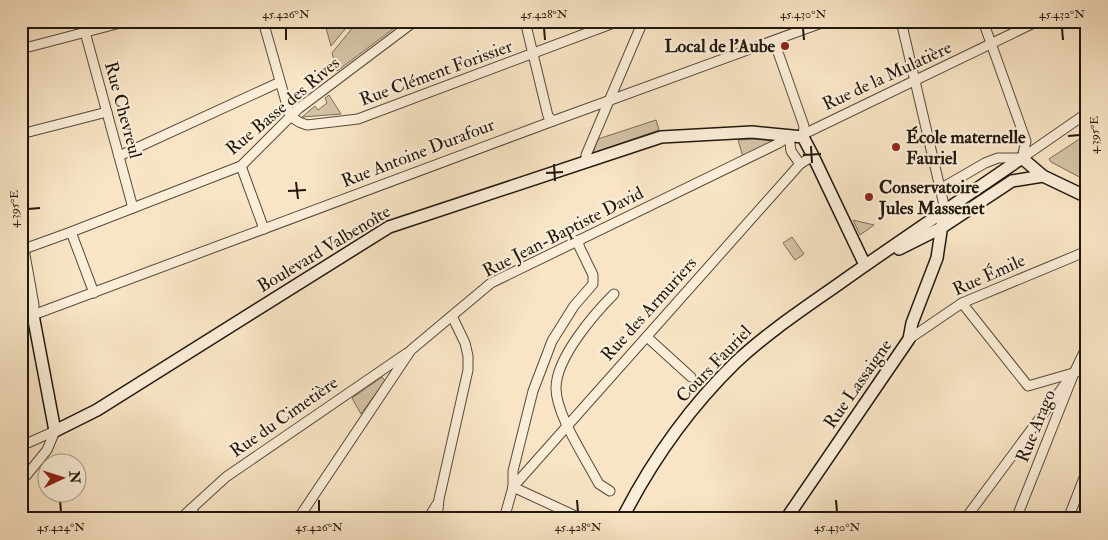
<svg xmlns="http://www.w3.org/2000/svg" width="1108" height="540" viewBox="0 0 1108 540" font-family="'IM FELL Double Pica',serif">
  <style>
    .green { fill: #d4c2a6; stroke: #7a6d5a }
    .lines { fill: none; stroke-linecap: round; stroke-linejoin: round }
    .street-casing { stroke: #574b3c; stroke-width: 11 }
    .secondary-casing { stroke: #21180e; stroke-width: 14 }
    .street { stroke: #fbeed9; stroke-width: 9 }
    .secondary { stroke: #fbeed9; stroke-width: 11 }
    .ticks { fill: none; stroke: #21180e; stroke-width: 2 }
    .poi-dot { fill: #8f2418; stroke: #fbeed9; stroke-width: 2 }
    .labels { text-anchor: middle; dominant-baseline: central; stroke-width: 4.5; stroke-linejoin: round; paint-order: stroke }
    .poi-label { font-size: 18px; font-weight: bold; fill: #21180e; stroke: #fbeed9; text-anchor: start }
    .street-label { font-size: 18px; fill: #21180e; stroke: #fbeed9 }
    .neatline { fill: none; stroke: #21180e; stroke-width: 2 }
    .ticks-label { font-size: 12px; text-anchor: middle; fill: #21180e }
  </style>
  <rect width="100%" height="100%" fill="#f9e5c5"/>
  <filter id="stains"><feTurbulence type="fractalNoise" baseFrequency=".004" numOctaves="4"/><feColorMatrix values="0 0 0 0 .2 0 0 0 0 .09 0 0 0 0 .02 0 0 0 .5 -.17"/></filter>
  <radialGradient id="worn" r=".72"><stop offset=".6" stop-color="#630" stop-opacity="0"/><stop offset="1" stop-color="#630" stop-opacity=".3"/></radialGradient>
  <g class="green">
    <polygon points="324,21 352,21 331,46"/>
    <polygon points="358,21 400,21 401,23 337,71 332,53"/>
    <polygon points="329,95 341,114 302,117 315,106 318,110 327,103 325,98"/>
    <polygon points="656,120 659,130 593,153 598,139"/>
    <polygon points="1087,134 1087,181 1051,162 1049,159"/>
    <polygon points="754,139 773,141 774,142 743,157 738,140"/>
    <polygon points="853,220 874,225 860,235"/>
    <polygon points="792,237 804,254 795,260 783,243"/>
    <polygon points="382,377 385,381 361,414 352,398"/>
  </g>
  <g class="lines">
    <defs>
      <g id="street">
        <polyline points="82,21 133,208"/>
        <polyline points="263,21 290,116 299,122 307,125 358,119 619,21"/>
        <polyline points="525,21 548,116 553,121"/>
        <polyline points="901,21 944,205 944,211"/>
        <polyline points="983,21 1026,141 1022,158"/>
        <polyline points="774,41 804,126 803,137"/>
        <polyline points="21,49 128,21"/>
        <polyline points="21,134 107,112"/>
        <polyline points="804,134 1038,21"/>
        <polyline points="119,156 280,82"/>
        <polyline points="1022,158 1087,113"/>
        <polyline points="588,162 586,161 586,155 643,21"/>
        <polyline points="241,166 264,229"/>
        <polyline points="940,189 985,163 998,158 1022,158"/>
        <polyline points="71,232 94,293"/>
        <polyline points="21,247 24,249 71,232 241,166 298,109 415,21"/>
        <polyline points="24,249 34,305 33,315 553,121 827,21"/>
        <polyline points="962,303 1028,386 1087,369"/>
        <polyline points="647,337 691,377"/>
        <polyline points="909,339 962,303 1087,251"/>
        <polyline points="21,446 55,431"/>
        <polyline points="21,482 47,450 55,431"/>
        <polyline points="513,487 800,164 813,156"/>
        <polyline points="513,487 582,519"/>
        <path d="M610,491L599,484L595,477C583,454 556,414 556,388C556,358 594,314 614,294"/>
        <polyline points="191,509 198,519"/>
        <polyline points="123,519 124,518"/>
        <polyline points="180,519 226,477 407,353"/>
        <polyline points="298,519 411,350 491,283 779,143 789,136 791,151 800,164"/>
        <polyline points="428,519 437,504"/>
        <polyline points="437,519 439,499 468,370 468,356 465,343 452,316"/>
        <polyline points="504,519 513,487 513,471 533,391 552,341 574,306 593,284 593,275 579,246 579,240"/>
        <polyline points="965,519 1066,383"/>
        <polyline points="1016,519 1074,373 1087,346"/>
        <polyline points="1068,519 1087,470"/>
      </g>
      <g id="secondary">
        <polyline points="899,249 941,228 1012,181 1043,176"/>
        <polyline points="21,289 28,307 33,315 55,431 97,410 389,227 661,137 752,132 803,137 813,156 865,265"/>
        <polyline points="21,318 33,315"/>
        <path d="M622,519C651,462 689,408 735,363C770,330 811,304 850,276C907,236 965,197 1022,158L1043,176L1087,197"/>
        <polyline points="786,519 909,339 912,323 937,258 944,211"/>
      </g>
    </defs>
    <use href="#street" class="street-casing"/>
    <use href="#secondary" class="secondary-casing"/>
    <use href="#street" class="street"/>
    <use href="#secondary" class="secondary"/>
  </g>
  <path class="ticks" d="M286,28V40M544,28L545,40M803,28L804,40M1062,28L1063,40M1068,136L1080,135M811,146L812,163M803,155L821,154M554,164L555,181M546,173L563,172M296,182L298,199M288,191L306,190M28,209L40,208M60,500L61,512M319,500V512M577,500L578,512M836,500L837,512"/>
  <g class="poi-dot">
    <circle cx="785" cy="46" r="5"/>
    <circle cx="896" cy="147" r="5"/>
    <circle cx="869" cy="197" r="5"/>
  </g>
  <g class="labels">
    <g class="poi-label">
      <text x="775" y="46" text-anchor="end">Local de l'Aube</text>
      <text x="906" y="137">École maternelle<tspan x="906" dy="21">Fauriel</tspan></text>
      <text x="879" y="187">Conservatoire<tspan x="879" dy="21">Jules Massenet</tspan></text>
    </g>
    <g class="street-label">
      <text transform="translate(436 73) rotate(-20)">Rue Clément Forissier</text>
      <text transform="translate(887 76) rotate(-25)">Rue de la Mulatière</text>
      <text transform="translate(283 106) rotate(-40)">Rue Basse des Rives</text>
      <text transform="translate(123 110) rotate(75)">Rue Chevreul</text>
      <text transform="translate(418 153) rotate(-21)">Rue Antoine Durafour</text>
      <text transform="translate(563 232) rotate(-27)">Rue Jean-Baptiste David</text>
      <text transform="translate(324 249) rotate(-31)">Boulevard Valbenoîte</text>
      <text transform="translate(989 275) rotate(-24)">Rue Émile</text>
      <text transform="translate(649 309) rotate(-48)">Rue des Armuriers</text>
      <text transform="translate(714 364) rotate(-46)">Cours Fauriel</text>
      <text transform="translate(858 384) rotate(-55)">Rue Lassaigne</text>
      <text transform="translate(284 417) rotate(-35)">Rue du Cimetière</text>
      <text transform="translate(1036 426) rotate(-68)">Rue Arago</text>
    </g>
  </g>
  <rect width="1108" height="540" fill="none" stroke="#f9e5c5" stroke-width="55"/>
  <g transform="translate(62 478) rotate(86)"><circle r="24" fill="#fbeed9" stroke="#a49888"/>
  <path d="M0-4L9 19L0 12L-9 19Z" fill="#8f2418"/>
  <text y="-8" font-size="14" font-weight="bold" text-anchor="middle" fill="#21180e">N</text>
  </g>
  <rect x="28" y="28" width="1052" height="484" class="neatline"/>
  <g class="ticks-label">
    <text x="286" y="18">45.426°N</text>
    <text x="544" y="18">45.428°N</text>
    <text x="803" y="18">45.430°N</text>
    <text x="1062" y="18">45.432°N</text>
    <text transform="translate(1094 135) rotate(-90)" y="4">4.395°E</text>
    <text transform="translate(14 209) rotate(-90)" y="4">4.395°E</text>
    <text x="61" y="531">45.424°N</text>
    <text x="319" y="531">45.426°N</text>
    <text x="578" y="531">45.428°N</text>
    <text x="837" y="531">45.430°N</text>
  </g>
  <rect width="100%" height="100%" filter="url(#stains)"/>
  <rect width="100%" height="100%" fill="url(#worn)"/>
</svg>
